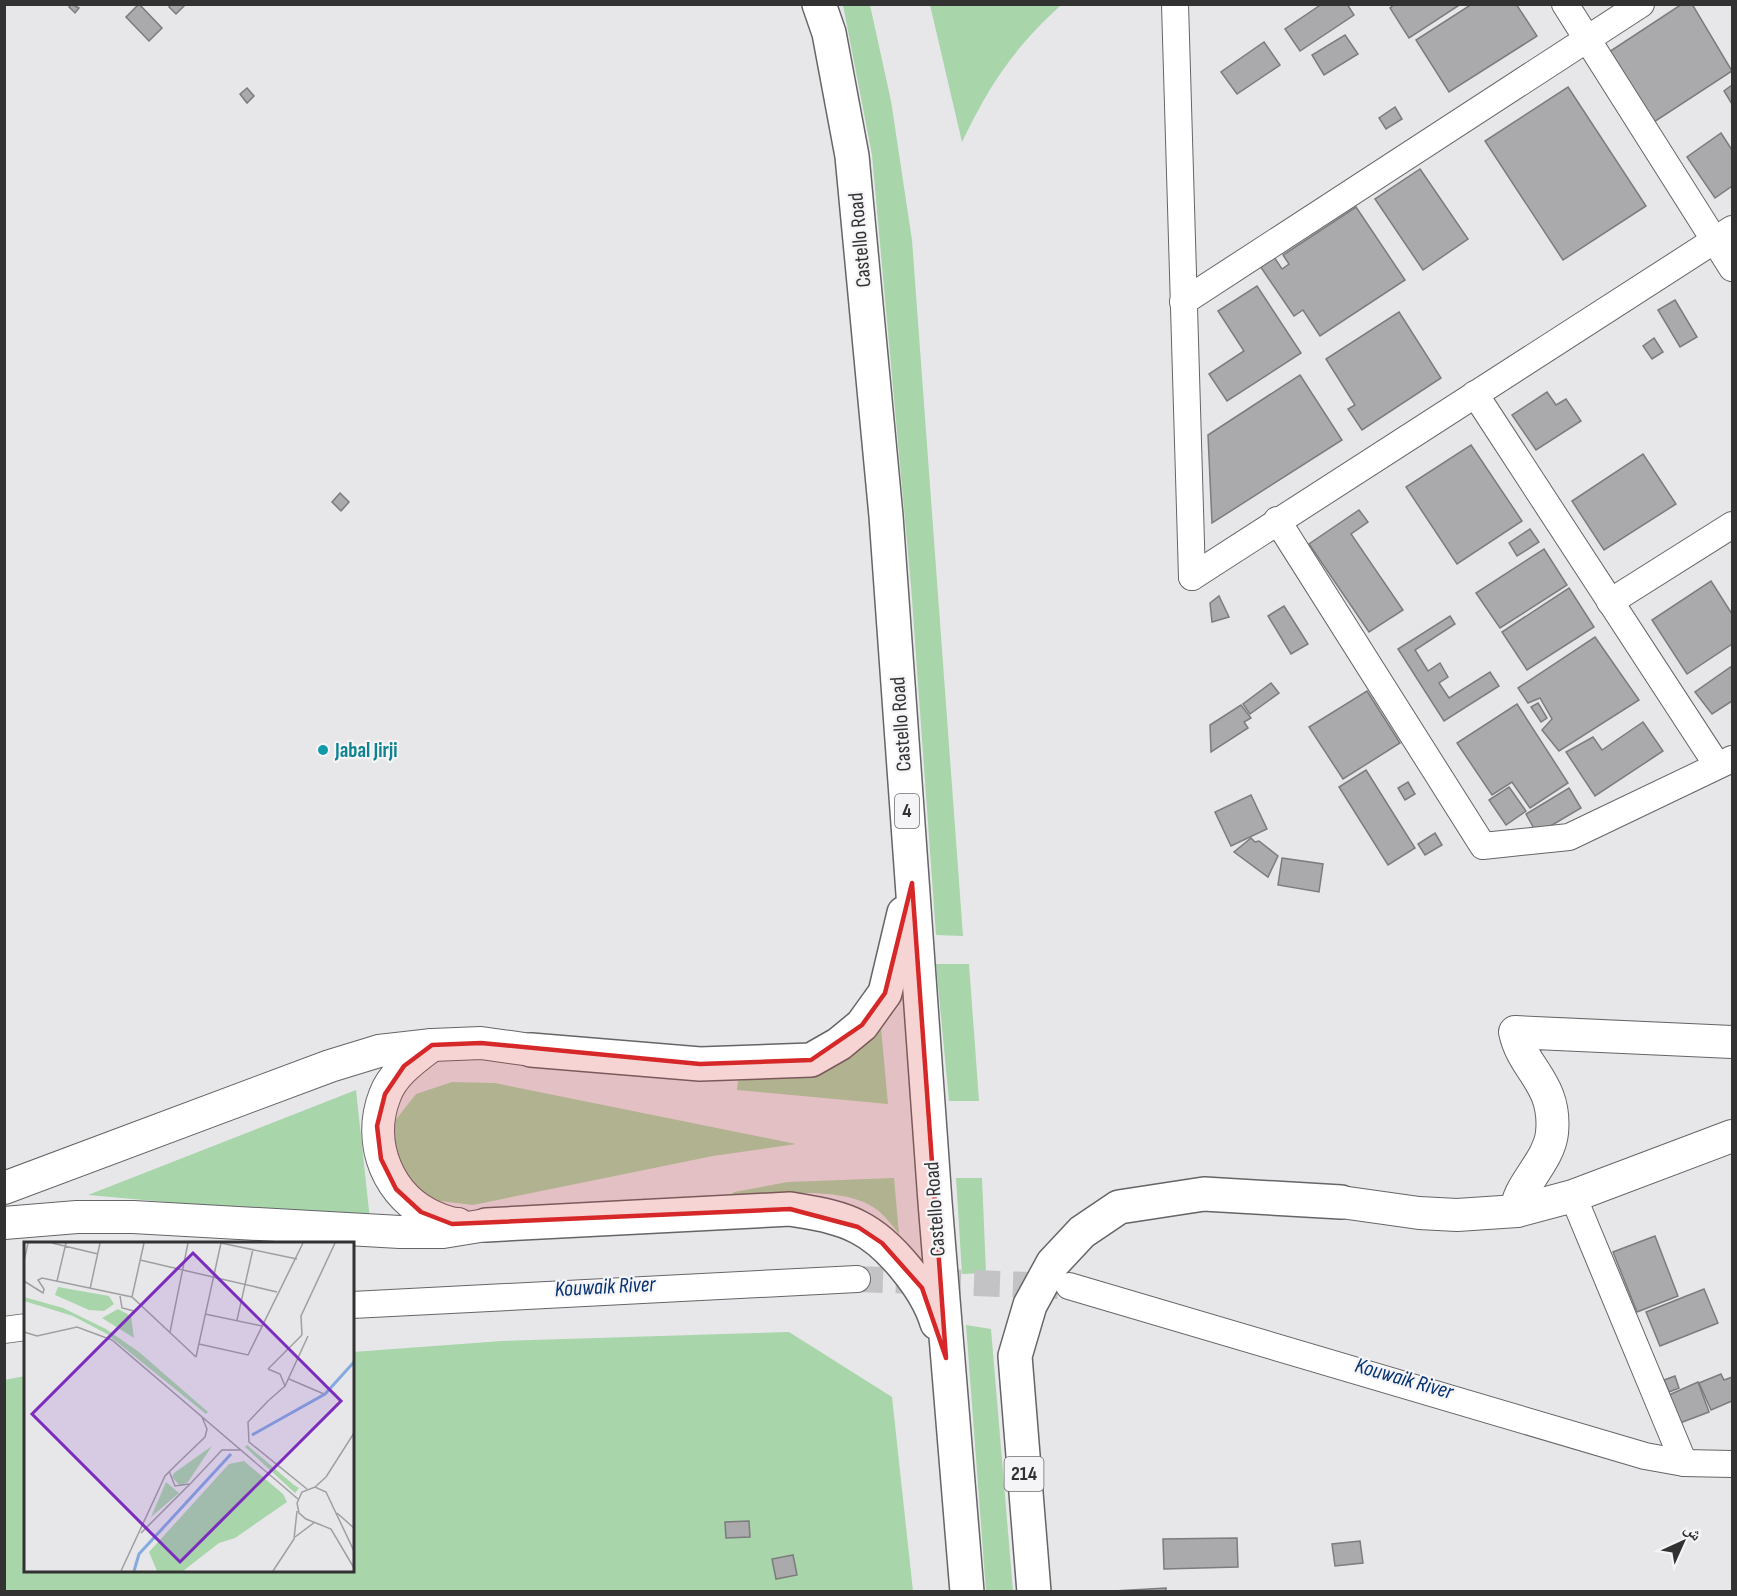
<svg xmlns="http://www.w3.org/2000/svg" width="1737" height="1596" viewBox="0 0 1737 1596" font-family="'Sofia Sans Condensed','Noto Naskh Arabic',sans-serif">
  <style>
    .green { fill: #a8d5aa }
    .building { fill: #aaa9ab; stroke: #7c7b7d; stroke-width: 1.5 }
    .lines { fill: none; stroke-linecap: round; stroke-linejoin: round }
    .minor-tunnel { stroke: #c3c3c5; stroke-width: 26; stroke-dasharray: 26 13; stroke-linecap: butt }
    .minor-casing { stroke: #656568; stroke-width: 28 }
    .major-casing { stroke: #656568; stroke-width: 34 }
    .highway-casing { stroke: #656568; stroke-width: 36 }
    .minor { stroke: #fff; stroke-width: 26 }
    .major { stroke: #fff; stroke-width: 32 }
    .highway { stroke: #fff; stroke-width: 33 }
    .marked { fill: #d62828; fill-opacity: 0.2; stroke: #d62828; stroke-width: 4.5; stroke-linejoin: round }
    .culture-dot { fill: #0f9aa8; stroke: #f5f4f7; stroke-width: 2 }
    .labels { text-anchor: middle; dominant-baseline: central; stroke-width: 4.5; stroke-linejoin: round; paint-order: stroke }
    .shield { fill: #f5f4f7; stroke: #6c6c6e; stroke-width: 1.5 }
    .shield-label { font-size: 20px; font-weight: bold; fill: #323233 }
    .street-label { font-size: 21px; fill: #323233; stroke: #f5f4f7 }
    .culture-label { font-size: 21px; font-weight: bold; fill: #0d838f; stroke: #f5f4f7; text-anchor: start }
    .water-label { font-size: 22px; font-style: italic; fill: #063272; stroke: #f5f4f7 }
    .inset-river { fill: none; stroke: #86a9e0; stroke-width: 3 }
    .inset-road { fill: none; stroke: #9f9fa1; stroke-width: 1.5 }
    .view { fill: #7b2cbf; fill-opacity: 0.15; stroke: #7b2cbf; stroke-width: 3 }
    .inset-edge { fill: none; stroke: #323233; stroke-width: 3 }
  </style>
  <rect width="100%" height="100%" fill="#e7e7ea"/>
  <g class="green">
    <polygon points="843,5 870,5 891,101 912,240 963,936 936,935 911,586 872,155"/>
    <path d="M930,5H1061C1013,49 990,84 962,142Z"/>
    <polygon points="936,964 969,964 979,1101 949,1101"/>
    <polygon points="881,1028 888,1104 737,1090 738,1081 832,1068 866,1045"/>
    <polygon points="452,1082 495,1083 796,1144 713,1156 473,1205 440,1201 407,1185 390,1152 394,1122 416,1094"/>
    <polygon points="356,1090 370,1220 88,1195"/>
    <path d="M894,1178L899,1234C891,1224 884,1214 873,1207C839,1185 769,1195 729,1197L734,1192L788,1182Z"/>
    <polygon points="982,1178 986,1273 962,1274 956,1178"/>
    <polygon points="966,1325 991,1329 1013,1591 986,1591"/>
    <polygon points="789,1332 892,1397 913,1591 5,1591 4,1380 25,1376 26,1570 352,1570 353,1352 502,1341"/>
  </g>
  <g class="building">
    <polygon points="71,4 79,8 75,13 69,7"/>
    <polygon points="139,4 162,28 149,41 126,17"/>
    <polygon points="171,4 186,4 176,14 169,7"/>
    <polygon points="1322,4 1347,4 1354,15 1300,51 1285,29"/>
    <polygon points="1395,4 1461,4 1409,38 1390,8"/>
    <polygon points="1472,4 1516,4 1537,36 1449,92 1416,40"/>
    <polygon points="1682,4 1692,4 1732,71 1654,122 1609,52"/>
    <polygon points="1345,35 1358,54 1324,75 1312,55"/>
    <polygon points="1264,42 1280,65 1237,94 1221,72"/>
    <polygon points="1732,85 1732,104 1724,91"/>
    <polygon points="1568,87 1646,206 1563,260 1485,141"/>
    <polygon points="247,88 254,96 247,103 240,94"/>
    <polygon points="1395,107 1402,119 1386,129 1379,118"/>
    <polygon points="1721,133 1732,150 1732,186 1715,198 1687,157"/>
    <polygon points="1420,169 1468,239 1423,270 1375,199"/>
    <polygon points="1356,207 1405,280 1320,336 1303,310 1294,316 1260,266 1274,257 1282,269 1289,264 1283,255"/>
    <polygon points="1257,286 1301,353 1227,401 1209,374 1244,351 1218,311"/>
    <polygon points="1675,300 1697,337 1680,347 1658,310"/>
    <polygon points="1399,312 1441,378 1362,430 1348,409 1355,405 1326,359"/>
    <polygon points="1654,338 1663,352 1652,359 1643,346"/>
    <polygon points="1300,375 1342,440 1212,523 1208,435"/>
    <polygon points="1547,392 1556,405 1566,399 1581,421 1536,450 1512,415"/>
    <polygon points="1471,445 1522,521 1457,564 1406,487"/>
    <polygon points="1643,454 1676,504 1604,550 1572,501"/>
    <polygon points="340,493 349,502 341,511 332,502"/>
    <polygon points="1359,510 1368,522 1351,534 1403,610 1369,632 1309,544"/>
    <polygon points="1530,529 1539,542 1517,556 1509,543"/>
    <polygon points="1544,549 1567,585 1500,628 1476,593"/>
    <polygon points="1711,581 1732,614 1732,644 1687,674 1652,620"/>
    <polygon points="1569,588 1594,627 1527,670 1502,632"/>
    <polygon points="1219,596 1229,617 1212,622 1210,603"/>
    <polygon points="1284,606 1308,644 1291,654 1268,616"/>
    <polygon points="1450,616 1455,624 1415,650 1428,671 1440,663 1448,677 1439,683 1449,698 1490,672 1499,686 1444,721 1398,649"/>
    <polygon points="1595,637 1639,700 1559,751 1542,730 1552,719 1540,698 1528,703 1518,688"/>
    <polygon points="1732,666 1732,701 1712,714 1695,692"/>
    <polygon points="1271,683 1279,693 1250,714 1243,704"/>
    <polygon points="1367,691 1400,743 1343,779 1309,727"/>
    <polygon points="1538,703 1547,718 1541,722 1531,707"/>
    <polygon points="1517,704 1568,783 1530,808 1512,782 1492,795 1457,743"/>
    <polygon points="1241,705 1251,718 1244,722 1248,728 1211,752 1210,725"/>
    <polygon points="1643,722 1663,751 1595,796 1566,752 1593,737 1602,750"/>
    <polygon points="1366,770 1415,848 1388,865 1339,787"/>
    <polygon points="1408,782 1415,794 1405,800 1398,788"/>
    <polygon points="1509,787 1526,811 1506,825 1489,800"/>
    <polygon points="1569,788 1581,808 1537,834 1526,814"/>
    <polygon points="1251,795 1267,829 1231,846 1215,812"/>
    <polygon points="1435,833 1442,845 1425,855 1418,844"/>
    <polygon points="1251,838 1255,842 1259,841 1278,856 1268,877 1234,852"/>
    <polygon points="1282,858 1323,864 1319,892 1278,885"/>
    <polygon points="1655,1236 1678,1296 1637,1312 1613,1252"/>
    <polygon points="1704,1289 1718,1323 1660,1346 1646,1312"/>
    <polygon points="1721,1374 1724,1380 1732,1377 1732,1401 1711,1410 1699,1383"/>
    <polygon points="1675,1376 1679,1388 1669,1392 1664,1380"/>
    <polygon points="1698,1382 1709,1412 1680,1423 1669,1395"/>
    <polygon points="749,1521 750,1537 726,1538 725,1522"/>
    <polygon points="1237,1538 1238,1567 1164,1569 1163,1539"/>
    <polygon points="1360,1541 1363,1563 1335,1566 1332,1544"/>
    <polygon points="793,1555 797,1575 776,1579 772,1559"/>
    <polygon points="1166,1588 1166,1592 1114,1592 1114,1591"/>
  </g>
  <g class="lines">
    <polyline class="minor-tunnel" points="857,1279 1058,1286"/>
    <defs>
      <g id="minor">
        <polyline points="1175,4 1192,577"/>
        <polyline points="1565,4 1732,268"/>
        <polyline points="1183,302 1641,4"/>
        <polyline points="1475,394 1717,765"/>
        <polyline points="1277,520 1483,846 1569,837 1732,759"/>
        <polyline points="1192,577 1732,229"/>
        <polyline points="1610,602 1732,525"/>
        <polyline points="1573,1196 1684,1463"/>
        <polyline points="1069,1286 1645,1456 1684,1463 1732,1464"/>
        <polyline points="352,1305 857,1279"/>
        <polyline points="4,1330 26,1327"/>
      </g>
      <g id="major">
        <path d="M432,1045C414,1059 393,1073 385,1095C366,1143 388,1198 436,1218C443,1221 450,1224 458,1224"/>
        <polyline points="4,1188 330,1066 379,1051 432,1045 481,1043 531,1050"/>
        <polyline points="1341,1202 1419,1213 1457,1215 1517,1211 1573,1196 1732,1136"/>
        <path d="M1517,1211C1515,1189 1549,1162 1552,1133C1557,1083 1523,1070 1515,1032L1732,1042"/>
        <polyline points="4,1223 77,1217 133,1217 400,1232 443,1232 486,1225"/>
      </g>
      <g id="highway">
        <polyline points="819,4 829,33 852,156 886,516 935,1202 967,1592"/>
        <polyline points="531,1050 700,1064 811,1060 839,1044 862,1025 885,993 904,913"/>
        <path d="M486,1225L790,1209C812,1213 838,1216 858,1227C890,1243 927,1289 937,1323"/>
        <polyline points="1034,1592 1015,1356 1030,1305 1053,1263 1082,1232 1119,1207 1204,1194 1341,1202"/>
      </g>
    </defs>
    <use href="#minor" class="minor-casing"/>
    <use href="#major" class="major-casing"/>
    <use href="#highway" class="highway-casing"/>
    <use href="#minor" class="minor"/>
    <use href="#major" class="major"/>
    <use href="#highway" class="highway"/>
  </g>
  <path class="marked" d="M912,883L946,1358L922,1288L882,1243L858,1227L790,1209L452,1224L421,1212L396,1189L381,1159L377,1126L385,1094L404,1066L432,1045L481,1043L700,1064L811,1060L862,1025L885,993Z"/>
  <circle class="culture-dot" cx="323" cy="750" r="6"/>
  <g class="labels">
    <g class="shield">
      <rect x="895" y="794" width="24" height="34" rx="4.5"/>
      <rect x="1004.5" y="1457" width="39" height="34" rx="4.5"/>
    </g>
    <g class="shield-label">
      <text x="907" y="811">4</text>
      <text x="1024" y="1474">214</text>
    </g>
    <g class="street-label">
      <text transform="translate(860 240) rotate(-95)">Castello Road</text>
      <text transform="translate(901 724) rotate(-94)">Castello Road</text>
      <text transform="translate(935 1209) rotate(-94)">Castello Road</text>
    </g>
    <g class="culture-label">
      <text x="335" y="750">Jabal Jirji</text>
    </g>
    <g class="water-label">
      <text transform="translate(605 1287) rotate(-3)">Kouwaik River</text>
      <text transform="translate(1404 1379) rotate(16)">Kouwaik River</text>
    </g>
  </g>
  <g transform="translate(24 1242)">
    <rect width="330" height="330" fill="#e7e7ea"/>
    <path d="M34,45L85,54L90,62L80,69L65,68L31,53ZM0,55L39,66L82,87L115,110L184,170L182,172L83,92L49,74L0,59ZM94,67L107,74L110,96L78,76ZM223,203L270,243L275,246L271,251L221,205ZM188,204L164,240L156,244L148,235L150,231ZM220,219L259,252L263,260L211,296L195,301L159,329H133L125,310L205,222ZM142,240L155,251L127,275Z" fill="#a8d5aa"/>
    <path class="inset-river" d="M228,193L301,152L330,120M110,329L115,312L207,212"/>
    <path class="inset-road" d="M28,1L74,12M197,1L273,17M116,18L253,50M0,19L4,1M0,39L19,51L20,47L14,38L18,36L108,55L172,115M33,39L42,1M66,47L76,1M96,54L98,66L110,69M108,55L120,1M181,72L238,84M213,78L229,7M0,90L13,94L53,85L88,98L274,257M146,90L164,1M278,93L277,74L311,1M175,102L224,113L279,1M172,115L197,1M244,127L278,93M244,127L256,132L261,144M265,137L300,152M244,159L261,144L284,94M244,159L224,180L225,200L283,247M155,220L181,195L183,187L178,175M145,229L151,244L165,242M167,241L198,208H217M291,245L302,235L330,191M313,271L330,286M117,291L167,241M271,295L291,280M330,309L302,250L291,245L278,250L273,261L275,271L282,277L307,287L330,326M97,329L141,234L155,220M249,329L270,297L273,269"/>
    <path class="view" d="M169,11L317,159L156,320L8,172Z"/>
    <rect width="330" height="330" class="inset-edge"/>
  </g>
  <rect width="1737" height="1596" fill="none" stroke="#323233" stroke-width="12"/>
  <g transform="translate(1683 1542) rotate(45)" stroke="#f5f4f7" stroke-width="4.5" paint-order="stroke">
  <path d="M0-4.5L10 22L0 15L-10 22Z" fill="#323233"/>
  <text y="-9" font-size="16" font-weight="bold" text-anchor="middle" fill="#323233">ش</text>
  </g>
</svg>
